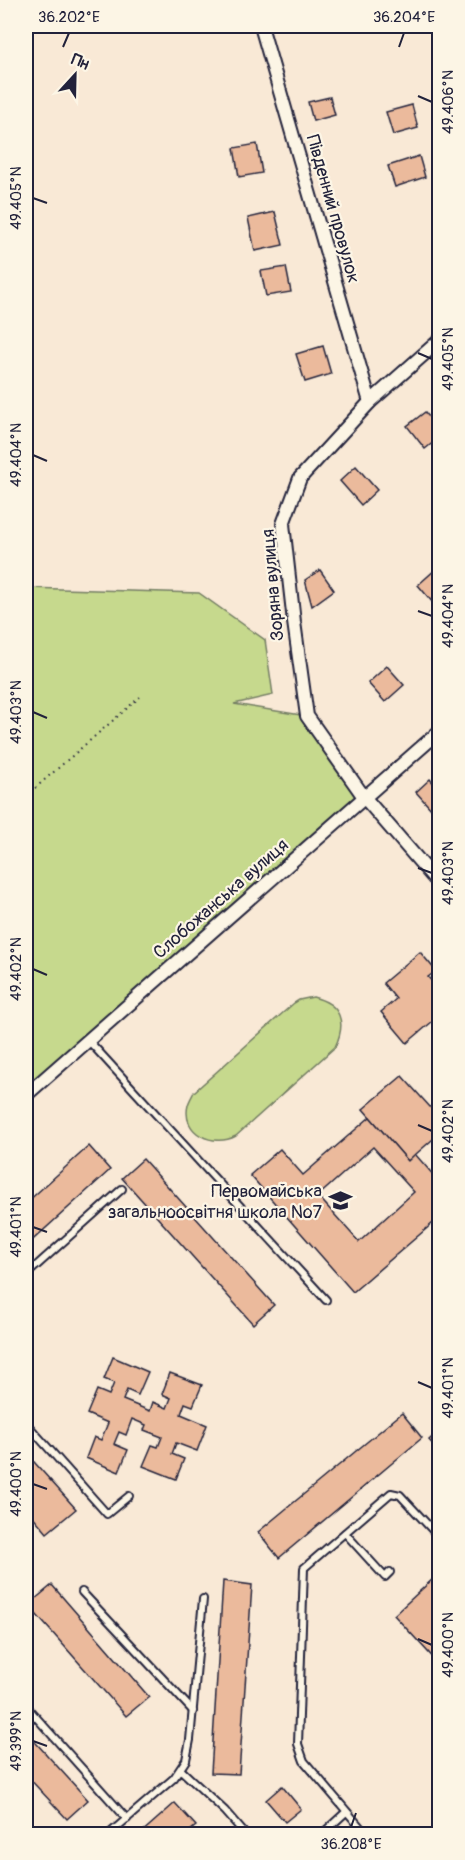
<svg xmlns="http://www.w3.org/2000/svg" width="465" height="1860" viewBox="0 0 465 1860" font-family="Pangolin,sans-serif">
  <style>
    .green { fill: #c6d98d; stroke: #747e64; stroke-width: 1.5 }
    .building { fill: #ebba9c; stroke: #22223b; stroke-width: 1.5; fill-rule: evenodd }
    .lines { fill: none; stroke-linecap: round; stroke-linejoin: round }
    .lane-casing { stroke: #22223b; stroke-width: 10 }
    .street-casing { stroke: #22223b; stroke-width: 16 }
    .path { stroke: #22223b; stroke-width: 2; stroke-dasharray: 1.5 4.5; stroke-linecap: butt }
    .lane { stroke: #fcf5e5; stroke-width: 6 }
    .street { stroke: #fcf5e5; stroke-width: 12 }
    .ticks { fill: none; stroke: #22223b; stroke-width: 2 }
    .labels { text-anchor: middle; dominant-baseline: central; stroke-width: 4.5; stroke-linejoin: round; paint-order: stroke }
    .street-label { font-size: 18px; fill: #22223b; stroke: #fcf5e5 }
    .poi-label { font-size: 18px; fill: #22223b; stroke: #fcf5e5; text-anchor: end }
    .neatline { fill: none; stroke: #22223b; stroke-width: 2 }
    .ticks-label { font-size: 15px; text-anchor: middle; fill: #22223b }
  </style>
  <rect width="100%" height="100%" fill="#f9e9d6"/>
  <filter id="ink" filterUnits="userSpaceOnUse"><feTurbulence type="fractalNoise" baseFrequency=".0167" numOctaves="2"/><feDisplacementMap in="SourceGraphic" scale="12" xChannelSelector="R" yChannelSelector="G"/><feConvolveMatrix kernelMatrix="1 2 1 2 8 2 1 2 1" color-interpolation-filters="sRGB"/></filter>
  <g filter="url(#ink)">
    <g class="green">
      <polygon points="26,588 199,593 265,640 273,695 234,704 307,716 364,797 26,1095"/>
      <path d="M313,997C341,1004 347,1022 335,1047L236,1136C214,1148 181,1134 188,1105C189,1101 192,1096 194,1092L294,1003L299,1000Z"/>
    </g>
    <g class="building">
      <polygon points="330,97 335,115 313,121 308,102"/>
      <polygon points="412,105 418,128 393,135 386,112"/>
      <polygon points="257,144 262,173 239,177 234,148"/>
      <polygon points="419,156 425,177 395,187 388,166"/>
      <polygon points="275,212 283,245 255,251 248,218"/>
      <polygon points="286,267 291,292 266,296 261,271"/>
      <polygon points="323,346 331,374 305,382 296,354"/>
      <polygon points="425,412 440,431 440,437 425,449 407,426"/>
      <polygon points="356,466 377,490 361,505 340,481"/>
      <polygon points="436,569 440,572 439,610 418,585"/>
      <polygon points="320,570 334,590 312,606 305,580"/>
      <polygon points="387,666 404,685 385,702 368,683"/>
      <polygon points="430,779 440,791 440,819 416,792"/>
      <polygon points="420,952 436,971 428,977 440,990 440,1015 407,1043 381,1012 396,999 383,983"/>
      <polygon points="402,1076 440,1118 440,1133 408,1161 363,1109"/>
      <path d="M370,1117L408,1161L415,1154L436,1178L440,1175V1217L353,1292L250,1175L280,1149L303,1175ZM373,1147L414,1192L359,1242L318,1196Z"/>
      <polygon points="89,1146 110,1170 26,1246 26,1203"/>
      <polygon points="143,1159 274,1305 253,1324 122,1178"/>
      <polygon points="113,1357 148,1372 138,1395 127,1390 123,1400 150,1411 153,1402 167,1408 171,1398 162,1394 170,1373 202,1385 193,1406 185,1403 181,1414 207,1425 197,1451 176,1443 172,1454 184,1459 176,1479 143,1466 152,1445 158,1447 162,1437 144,1430 146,1425 132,1419 126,1435 119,1432 114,1444 128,1450 119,1472 86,1458 94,1437 101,1440 108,1423 87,1414 97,1390 109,1395 114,1383 104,1379"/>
      <polygon points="402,1413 422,1438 279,1558 258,1532"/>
      <polygon points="440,1430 440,1452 429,1440"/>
      <polygon points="26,1453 76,1509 47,1533 26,1508"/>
      <polygon points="434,1578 440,1584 440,1665 394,1615"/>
      <polygon points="223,1581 252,1585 239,1774 211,1773"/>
      <polygon points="52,1585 149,1697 126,1716 28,1605"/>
      <polygon points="26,1732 88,1800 67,1819 26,1775"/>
      <polygon points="282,1786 301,1809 285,1822 266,1800"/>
      <polygon points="175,1803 196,1826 186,1834 140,1834"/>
    </g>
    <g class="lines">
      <defs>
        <g id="lane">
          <polyline points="88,1040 326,1300"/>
          <polyline points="26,1275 122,1189"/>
          <polyline points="26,1423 107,1514 129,1496"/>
          <polyline points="345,1533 385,1577 390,1572"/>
          <polyline points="82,1592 193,1711"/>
          <polyline points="26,1706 127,1819"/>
          <polyline points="181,1770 225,1811 245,1834"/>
          <polyline points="109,1834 174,1778 186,1760 190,1740 203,1599"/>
          <polyline points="322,1834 346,1812"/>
          <polyline points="366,1834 304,1761 298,1744 304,1568 391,1493 400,1495 440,1538"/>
        </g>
        <g id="street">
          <polyline points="261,26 370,402"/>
          <polyline points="440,340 370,402 300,478 283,524 294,622 307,716 364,797 440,885"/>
          <polyline points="26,1095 440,731"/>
        </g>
      </defs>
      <use href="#lane" class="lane-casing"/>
      <use href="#street" class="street-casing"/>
      <polyline class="path" points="26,796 140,697"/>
      <use href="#lane" class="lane"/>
      <use href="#street" class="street"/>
    </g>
  </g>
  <path class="ticks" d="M63,47L69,33M399,47L404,33M418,96L432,102M33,198L47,203M418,353L432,359M33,455L47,461M418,611L432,616M33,712L47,718M418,868L432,873M33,969L47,975M418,1125L432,1131M33,1227L47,1232M418,1382L432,1388M33,1484L47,1489M418,1639L432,1645M33,1741L47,1746M351,1827L356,1813"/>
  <defs>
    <symbol id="school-bare" viewBox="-9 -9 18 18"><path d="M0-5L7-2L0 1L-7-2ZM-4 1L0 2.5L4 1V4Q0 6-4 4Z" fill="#22223b" stroke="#fcf5e5" stroke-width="2.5" paint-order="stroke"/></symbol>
  </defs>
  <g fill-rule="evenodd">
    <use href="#school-bare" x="324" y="1184" width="33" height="33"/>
  </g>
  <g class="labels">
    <g class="street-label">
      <text transform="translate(333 209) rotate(74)">Південний провулок</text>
      <text transform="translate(273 585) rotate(-95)">Зоряна вулиця</text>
      <text transform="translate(221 899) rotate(-41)">Слобожанська вулиця</text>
    </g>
    <g class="poi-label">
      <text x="322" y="1191">Первомайська<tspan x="322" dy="21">загальноосвітня школа №7</tspan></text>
    </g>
  </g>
  <rect width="465" height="1860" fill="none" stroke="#fcf5e5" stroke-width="66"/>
  <g transform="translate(75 75) rotate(22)" stroke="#fcf5e5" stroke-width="4.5" paint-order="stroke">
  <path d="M0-4.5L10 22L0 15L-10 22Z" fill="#22223b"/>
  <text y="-9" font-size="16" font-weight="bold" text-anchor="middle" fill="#22223b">Пн</text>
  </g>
  <rect x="33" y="33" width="399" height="1794" class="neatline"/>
  <g class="ticks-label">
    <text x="69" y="22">36.202°E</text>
    <text x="404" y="22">36.204°E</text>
    <text transform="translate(448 102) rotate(-90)" y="5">49.406°N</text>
    <text transform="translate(16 198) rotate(-90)" y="5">49.405°N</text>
    <text transform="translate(448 359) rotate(-90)" y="5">49.405°N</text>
    <text transform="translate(16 455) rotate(-90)" y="5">49.404°N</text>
    <text transform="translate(448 616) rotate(-90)" y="5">49.404°N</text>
    <text transform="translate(16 712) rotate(-90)" y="5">49.403°N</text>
    <text transform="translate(448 873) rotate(-90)" y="5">49.403°N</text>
    <text transform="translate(16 969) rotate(-90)" y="5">49.402°N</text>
    <text transform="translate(448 1131) rotate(-90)" y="5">49.402°N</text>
    <text transform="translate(16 1227) rotate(-90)" y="5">49.401°N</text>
    <text transform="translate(448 1388) rotate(-90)" y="5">49.401°N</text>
    <text transform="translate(16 1484) rotate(-90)" y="5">49.400°N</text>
    <text transform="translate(448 1645) rotate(-90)" y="5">49.400°N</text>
    <text transform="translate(16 1741) rotate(-90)" y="5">49.399°N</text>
    <text x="351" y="1849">36.208°E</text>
  </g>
</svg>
